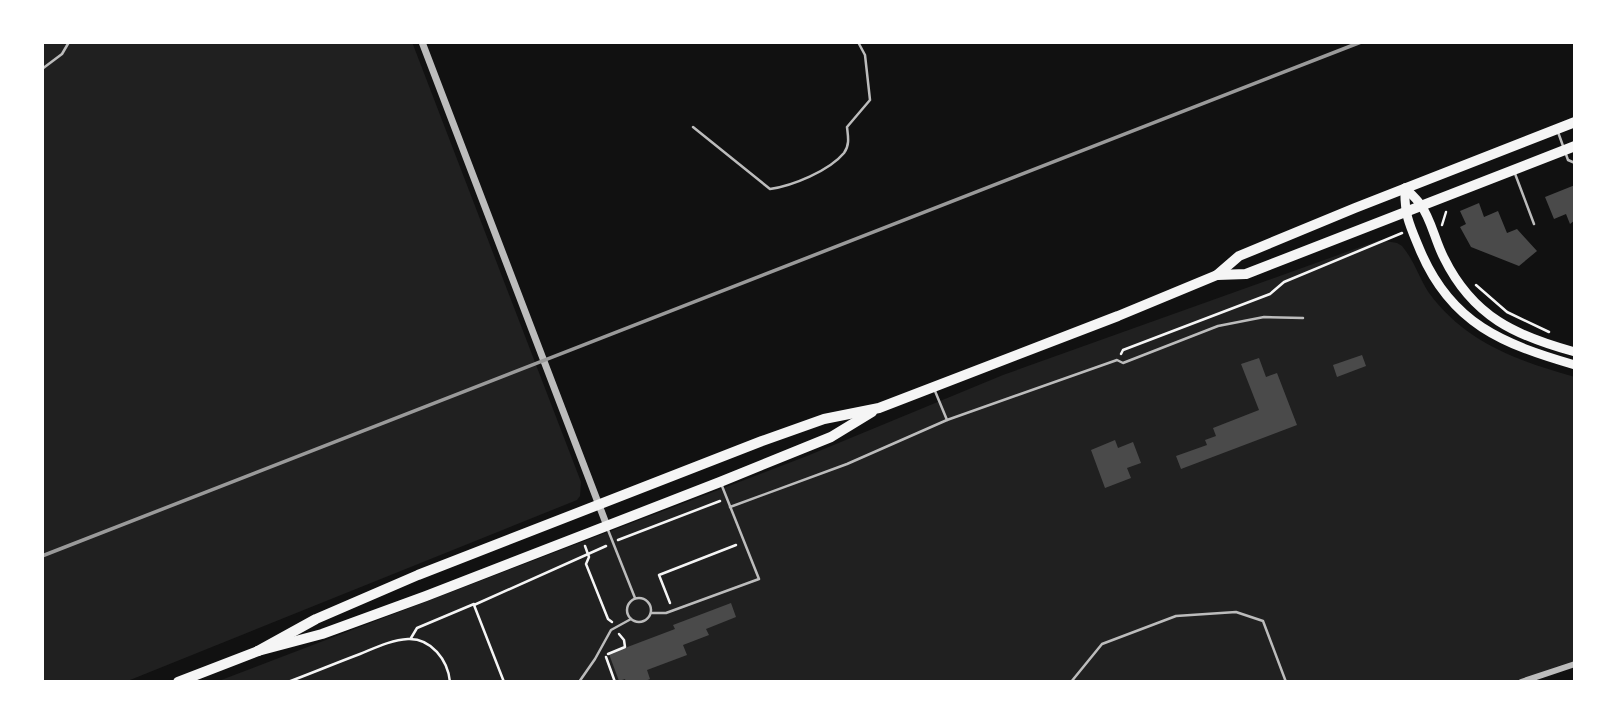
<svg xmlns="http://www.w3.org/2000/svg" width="1617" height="724" viewBox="0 0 1617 724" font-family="Mulish,sans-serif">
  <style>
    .green { fill: #202020 }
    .building { fill: #4a4a4a }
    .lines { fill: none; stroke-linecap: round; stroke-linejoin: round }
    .path { stroke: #f5f5f5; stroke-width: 2.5 }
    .service { stroke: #bcbcbc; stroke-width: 2.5 }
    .minor { stroke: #bcbcbc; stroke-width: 6 }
    .tertiary { stroke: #bcbcbc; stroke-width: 7 }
    .secondary { stroke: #f5f5f5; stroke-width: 9 }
    .trunk { stroke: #f5f5f5; stroke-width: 10 }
    .rail { stroke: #9a9a9a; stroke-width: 3.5 }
  </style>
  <rect width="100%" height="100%" fill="#111"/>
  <g class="green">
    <polygon points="42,42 412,42 581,482 580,496 577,500 125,682 42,682"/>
    <path d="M1380,240L1397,243L1402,246C1414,260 1419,278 1429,293C1466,343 1518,361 1575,377V664L1521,682H216L807,456L1003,375Z"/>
  </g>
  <g class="building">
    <polygon points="1575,185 1575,220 1570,224 1566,214 1554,219 1545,197"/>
    <polygon points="1479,203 1484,217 1498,211 1507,233 1517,229 1537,251 1519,266 1471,247 1460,227 1466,224 1460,211"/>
    <polygon points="1362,355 1366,366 1337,377 1333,365"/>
    <polygon points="1259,358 1266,377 1277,373 1297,425 1181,469 1176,456 1207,445 1205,440 1216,436 1213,428 1259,410 1241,364"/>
    <polygon points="1115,440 1118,448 1133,442 1141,463 1127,468 1131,478 1105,488 1091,450"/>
    <polygon points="731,603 736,617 706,629 709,635 683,645 687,655 647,670 650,679 643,682 626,682 625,679 619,681 609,654 675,629 673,625"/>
  </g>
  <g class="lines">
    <g class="path">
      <polyline points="1442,225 1446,212"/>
      <polyline points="1476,285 1507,312 1549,332"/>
      <polyline points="1121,354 1123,350 1270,294 1284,282 1402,233"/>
      <polyline points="618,540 720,501"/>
      <polyline points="585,546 589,557 586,564 608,619 612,622"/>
      <polyline points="670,603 659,575 736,545"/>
      <polyline points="411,638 417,628 474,604"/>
      <polyline points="608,654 625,647 624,640 619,634"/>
      <polyline points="606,657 615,682"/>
      <path d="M288,682C312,673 336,663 360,654C375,648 391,640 408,639C431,638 448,660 450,682"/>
      <polyline points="504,682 474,605 606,546"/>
    </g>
    <g class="service">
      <polyline points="42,69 62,54 69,42"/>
      <path d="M693,127L770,189C792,186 829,171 844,153C850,145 848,136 847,127L870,100L865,55L858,42"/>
      <polyline points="1558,132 1568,160 1575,163"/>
      <polyline points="1514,171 1534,224"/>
      <polyline points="935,391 947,420"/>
      <polyline points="730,507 847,464 947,420 1117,360 1123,363 1218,326 1264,317 1303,318"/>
      <polyline points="608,530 635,598"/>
      <circle cx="639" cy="610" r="12"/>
      <polyline points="652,613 666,613 759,579 722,486"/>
      <polyline points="579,682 595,659 611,630 631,619"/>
      <polyline points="1071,682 1102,644 1176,616 1236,612 1263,621 1286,682"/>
    </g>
    <polyline class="minor" points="1521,682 1575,664"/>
    <polyline class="tertiary" points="422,42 607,526"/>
    <g class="secondary">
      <path d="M1405,188C1404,215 1410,226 1420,250C1451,324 1503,344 1575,365"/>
      <path d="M1405,188C1410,193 1416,198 1420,204C1431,218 1435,241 1444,258C1473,317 1516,336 1575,352"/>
    </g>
    <g class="trunk">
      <polyline points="1217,275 1246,274 1575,146"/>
      <polyline points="258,651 316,619 418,575 762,441 824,419 879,408 1118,316 1217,275 1239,256 1355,208 1575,122"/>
      <polyline points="178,682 258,651 322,634 426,596 720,482 831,437 872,412"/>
    </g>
    <polyline class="rail" points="42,556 1361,42"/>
  </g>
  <rect width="1617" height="724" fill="none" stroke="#ffffff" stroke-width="88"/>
</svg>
